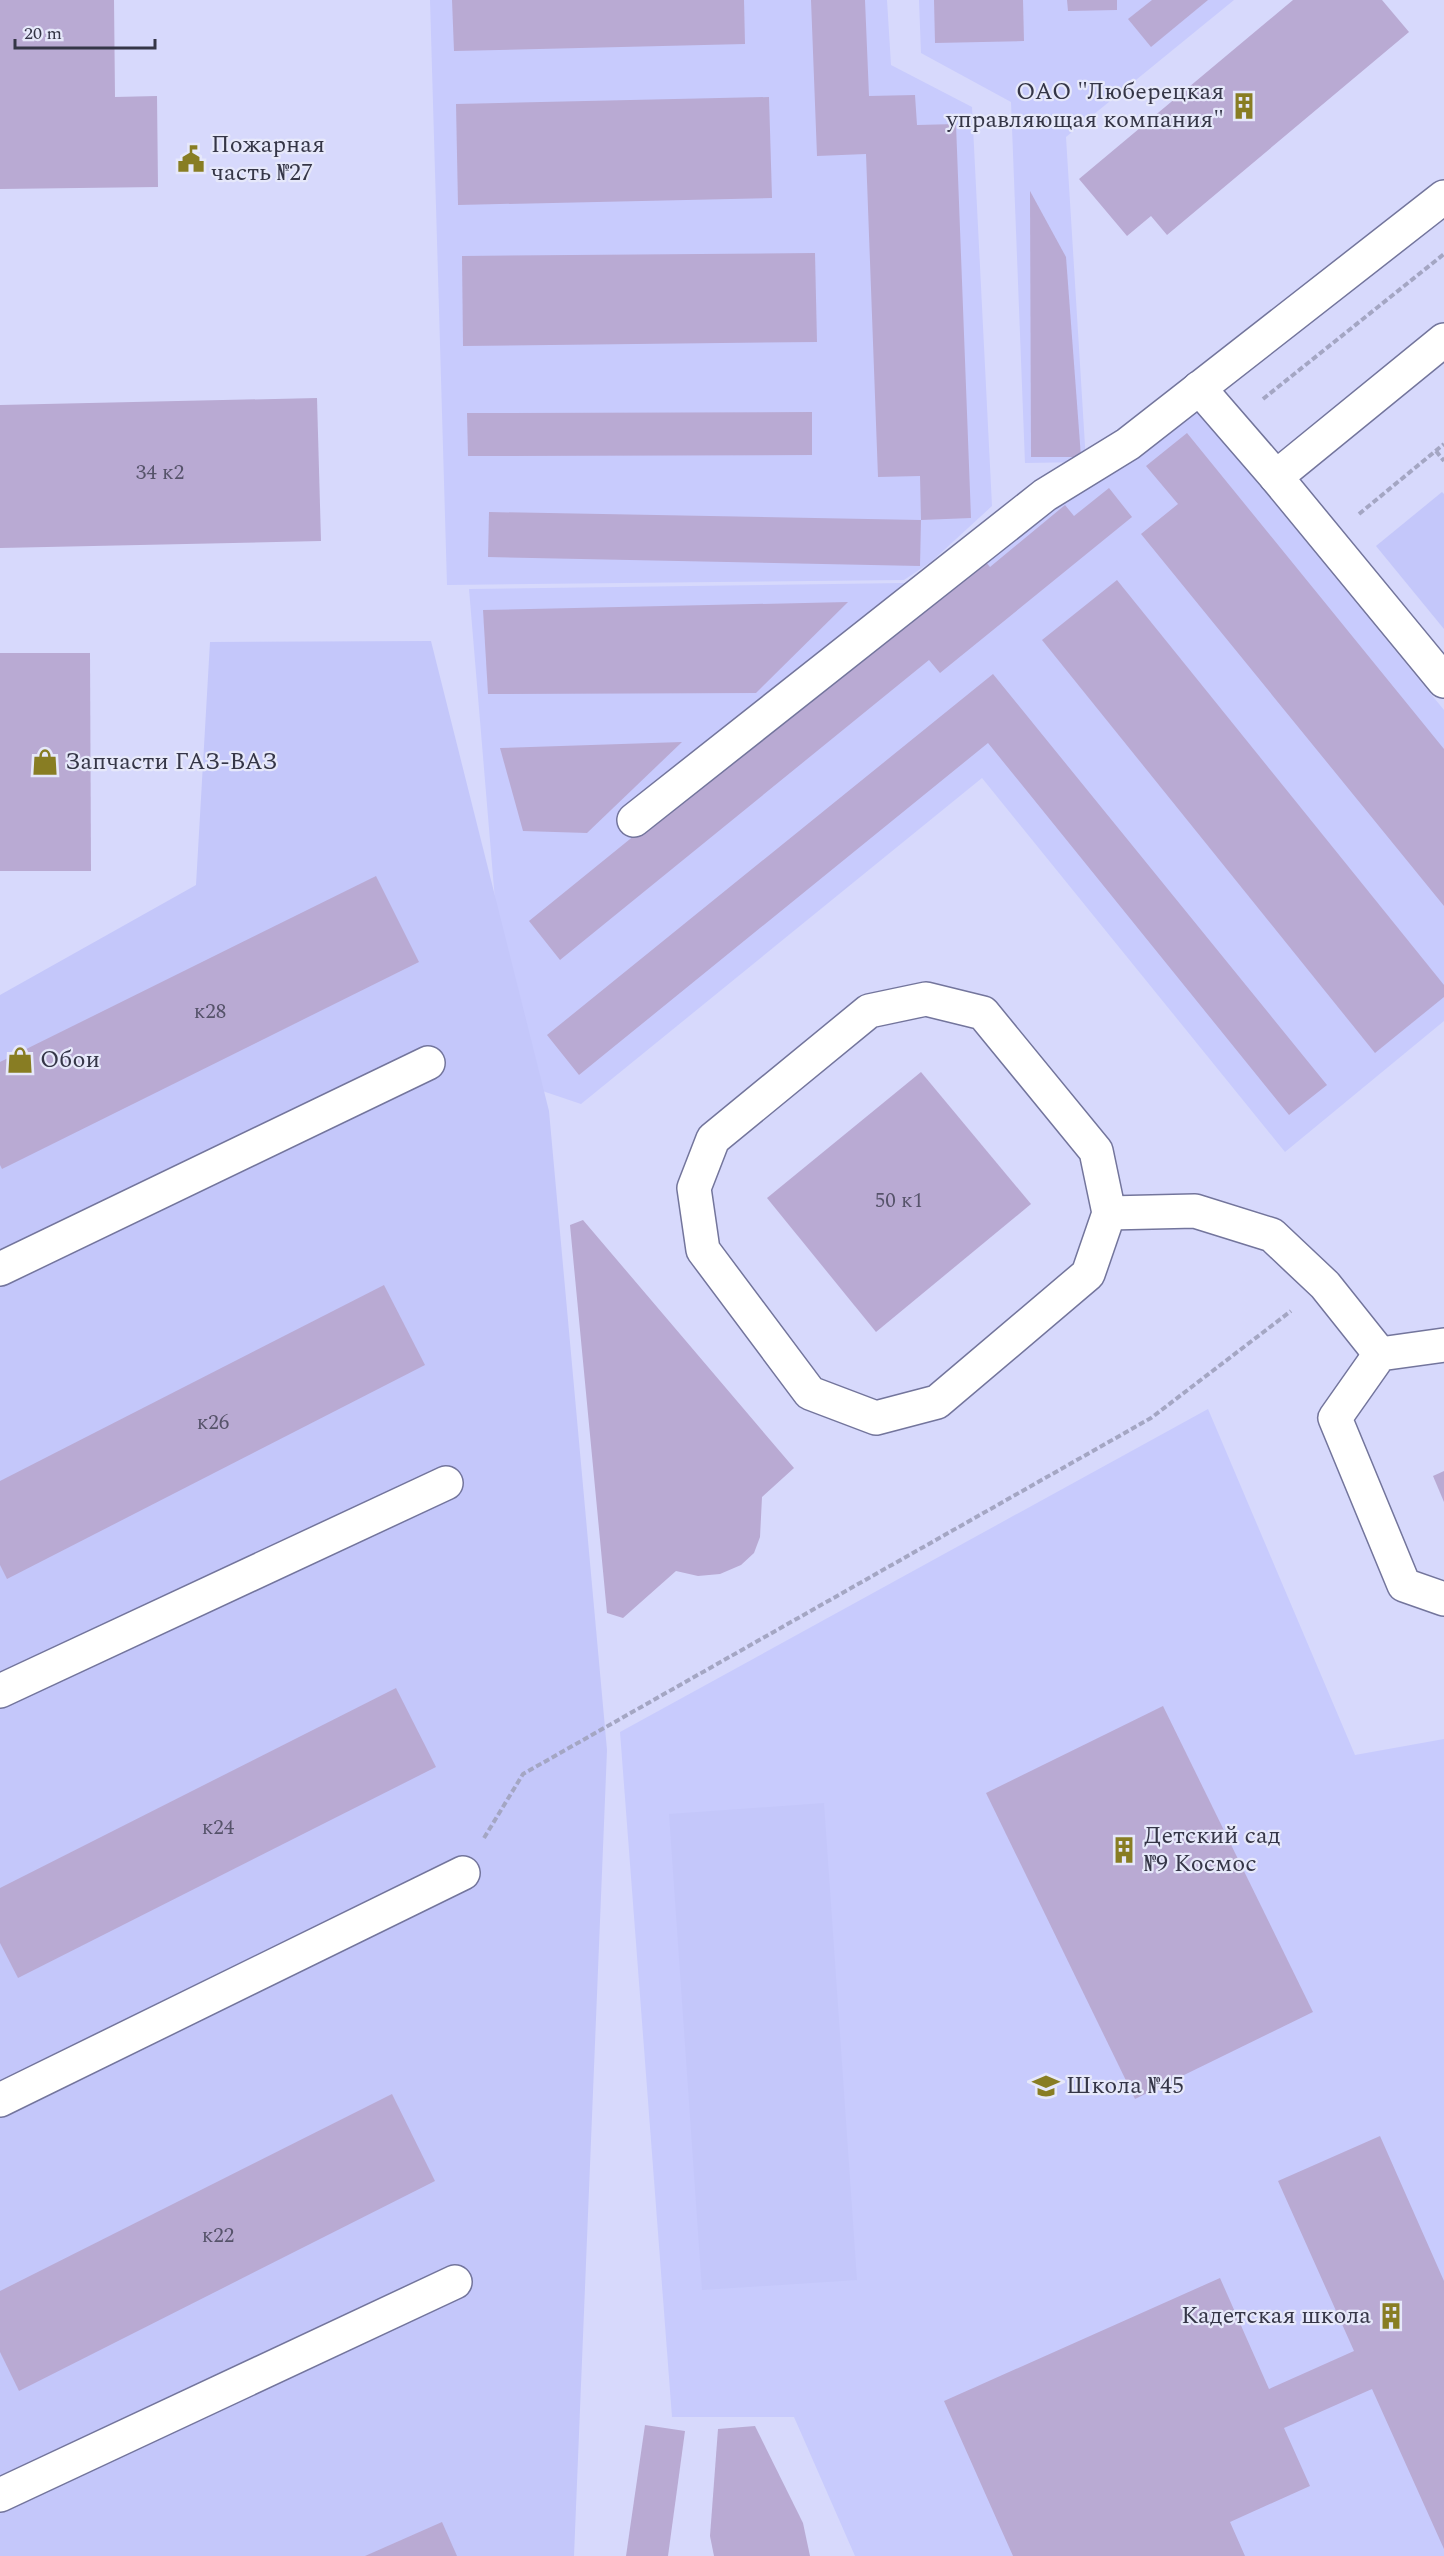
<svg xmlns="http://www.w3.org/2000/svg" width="1444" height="2556" viewBox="0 0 1444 2556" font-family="Spectral,serif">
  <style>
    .built { fill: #c8cbfd }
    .green { fill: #c4c7fa }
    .building { fill: #b9aad3 }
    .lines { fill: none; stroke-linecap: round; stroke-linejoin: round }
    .minor-casing { stroke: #73759c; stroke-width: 36 }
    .path { stroke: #a4a6c3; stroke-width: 4; stroke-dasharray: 6 3; stroke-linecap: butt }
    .minor { stroke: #fff; stroke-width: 33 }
    .labels { text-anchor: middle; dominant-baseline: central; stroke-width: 4.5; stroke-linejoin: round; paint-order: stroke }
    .number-label { font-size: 21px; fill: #56536a }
    .poi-label { font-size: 24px; fill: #353647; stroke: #e6e8fa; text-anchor: start }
  </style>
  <rect width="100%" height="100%" fill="#d7d9fc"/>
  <g class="built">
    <polygon points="430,0 887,0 891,65 972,107 992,506 931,562 904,580 447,585"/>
    <polygon points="919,0 1234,0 1066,137 1086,462 1025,463 1011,102 921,53"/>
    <polygon points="1192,403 1444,710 1444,1021 1285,1152 982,778 581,1104 510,1080 469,589 905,583 1045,475 1115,469"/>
    <polygon points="1208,1409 1355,1755 1444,1739 1444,2556 855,2556 794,2417 672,2417 620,1732"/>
  </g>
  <g class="green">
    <polygon points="1442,492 1444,494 1444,629 1376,546"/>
    <polygon points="431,641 549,1111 607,1750 574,2556 0,2556 0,995 196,885 210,642"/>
    <polygon points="824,1803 857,2280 702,2290 669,1814"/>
  </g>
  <g class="building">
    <polygon points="0,0 114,0 115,97 157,96 158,187 0,189"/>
    <polygon points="452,0 744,0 745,44 454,51"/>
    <polygon points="811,0 865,0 869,96 915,95 917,125 956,124 971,518 921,520 920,476 878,477 866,154 817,156"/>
    <polygon points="934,0 1023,0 1024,41 935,43"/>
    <polygon points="1067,0 1117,0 1117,10 1068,11"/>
    <polygon points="1152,0 1208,0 1151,47 1128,19"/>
    <polygon points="1293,0 1382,0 1409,32 1167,235 1151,216 1127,236 1079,179"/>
    <polygon points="769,97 772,198 458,205 456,104"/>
    <polygon points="1030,191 1066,257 1081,457 1031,457"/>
    <polygon points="815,253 817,342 463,346 462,256"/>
    <polygon points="317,398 321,541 0,548 0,405"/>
    <polygon points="812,412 812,455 468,456 467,413"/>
    <polygon points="1187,433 1444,749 1444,906 1141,534 1178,504 1146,466"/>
    <polygon points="1109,488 1132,517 940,673 929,660 560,960 529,921 980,555 990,567 1065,505 1074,516"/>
    <polygon points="489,512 921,520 920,566 488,557"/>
    <polygon points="1117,580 1444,985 1444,997 1375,1053 1042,640"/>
    <polygon points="848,602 756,693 488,694 483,610"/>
    <polygon points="0,653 90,653 91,871 0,871"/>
    <polygon points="993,674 1327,1085 1289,1115 988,743 579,1075 547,1035"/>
    <polygon points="682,742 587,833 523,831 500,748"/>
    <polygon points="376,876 419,962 2,1169 0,1165 0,1062"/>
    <polygon points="921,1072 1031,1204 876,1332 767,1198"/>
    <polygon points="583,1220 794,1468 762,1497 760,1537 754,1553 741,1565 720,1574 698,1576 676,1571 623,1618 607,1613 570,1225"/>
    <polygon points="384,1285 425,1365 7,1579 0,1565 0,1481"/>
    <polygon points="1444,1471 1444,1502 1433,1476"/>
    <polygon points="396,1688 436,1767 18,1978 0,1943 0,1888"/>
    <polygon points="1163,1706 1313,2012 1135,2099 986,1793"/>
    <polygon points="392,2094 435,2181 19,2391 0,2352 0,2291"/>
    <polygon points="1380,2136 1444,2281 1444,2549 1372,2389 1284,2428 1310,2486 1230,2522 1245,2556 1013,2556 944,2401 1220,2278 1269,2389 1354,2351 1278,2181"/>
    <polygon points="645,2425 685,2431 668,2556 626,2556"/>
    <polygon points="755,2426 803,2523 810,2556 714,2556 710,2536 718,2429"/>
    <polygon points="442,2522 457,2556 365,2556"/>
  </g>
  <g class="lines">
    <defs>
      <g id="minor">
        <polyline points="1444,340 1276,477 1444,681"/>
        <polyline points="1199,388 1276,477"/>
        <polyline points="634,820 1045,495 1128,444 1444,197"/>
        <polyline points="1109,1213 1088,1274 937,1402 876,1418 810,1393 703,1250 694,1188 713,1139 869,1011 926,999 983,1013 1096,1151 1109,1213 1195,1211 1272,1235 1325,1285 1380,1354"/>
        <polyline points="0,1269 428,1063"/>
        <polyline points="1444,1345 1380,1354 1335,1418 1404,1585 1444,1599"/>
        <polyline points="0,1691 446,1483"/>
        <polyline points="0,2100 463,1873"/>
        <polyline points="0,2495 455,2282"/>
      </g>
    </defs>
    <use href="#minor" class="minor-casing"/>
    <g class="path">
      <polyline points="1263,399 1444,254"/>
      <polyline points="1436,451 1444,461"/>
      <polyline points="1359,514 1444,444"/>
      <polyline points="484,1838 523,1774 1151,1418 1291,1311"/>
    </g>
    <use href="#minor" class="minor"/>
  </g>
  <defs>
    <symbol id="building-bare" viewBox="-9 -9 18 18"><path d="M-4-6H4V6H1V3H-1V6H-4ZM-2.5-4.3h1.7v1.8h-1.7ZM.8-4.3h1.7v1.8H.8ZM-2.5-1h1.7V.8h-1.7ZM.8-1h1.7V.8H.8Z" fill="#887d23" stroke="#e6e8fa" stroke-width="2.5" paint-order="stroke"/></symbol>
    <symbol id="civic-bare" viewBox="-9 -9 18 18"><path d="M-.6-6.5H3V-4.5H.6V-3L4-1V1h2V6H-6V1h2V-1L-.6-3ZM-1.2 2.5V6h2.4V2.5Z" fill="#887d23" stroke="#e6e8fa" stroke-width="2.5" paint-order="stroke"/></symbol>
    <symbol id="shop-bare" viewBox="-9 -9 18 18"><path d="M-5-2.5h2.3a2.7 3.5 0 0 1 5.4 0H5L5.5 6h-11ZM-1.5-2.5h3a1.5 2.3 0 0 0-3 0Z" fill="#887d23" stroke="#e6e8fa" stroke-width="2.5" paint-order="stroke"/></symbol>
    <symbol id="school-bare" viewBox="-9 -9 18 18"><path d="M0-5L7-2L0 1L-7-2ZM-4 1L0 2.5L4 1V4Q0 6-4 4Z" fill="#887d23" stroke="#e6e8fa" stroke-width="2.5" paint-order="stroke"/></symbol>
  </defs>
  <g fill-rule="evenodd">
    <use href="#building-bare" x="1225" y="87" width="38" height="38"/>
    <use href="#civic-bare" x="172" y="140" width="38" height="38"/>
    <use href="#shop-bare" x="26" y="743" width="38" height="38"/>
    <use href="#shop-bare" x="1" y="1041" width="38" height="38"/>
    <use href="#building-bare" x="1105" y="1831" width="38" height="38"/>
    <use href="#school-bare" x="1027" y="2067" width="38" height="38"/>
    <use href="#building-bare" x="1372" y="2297" width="38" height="38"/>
  </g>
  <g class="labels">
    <g class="number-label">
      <text x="160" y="473">34 к2</text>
      <text x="210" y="1012">к28</text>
      <text x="899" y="1201">50 к1</text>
      <text x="213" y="1423">к26</text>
      <text x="218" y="1828">к24</text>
      <text x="218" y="2236">к22</text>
    </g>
    <g class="poi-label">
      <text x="1224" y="92" text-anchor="end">ОАО "Люберецкая<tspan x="1224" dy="28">управляющая компания"</tspan></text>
      <text x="211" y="145">Пожарная<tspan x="211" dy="28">часть №27</tspan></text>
      <text x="65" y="762">Запчасти ГАЗ-ВАЗ</text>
      <text x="40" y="1060">Обои</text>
      <text x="1144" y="1836">Детский сад<tspan x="1144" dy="28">№9 Космос</tspan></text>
      <text x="1066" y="2086">Школа №45</text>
      <text x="1371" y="2316" text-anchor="end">Кадетская школа</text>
    </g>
  </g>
  <path d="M15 39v9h140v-9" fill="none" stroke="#353647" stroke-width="3"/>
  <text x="24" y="39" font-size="18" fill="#353647" stroke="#e6e8fa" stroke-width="4.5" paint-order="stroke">20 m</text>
</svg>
